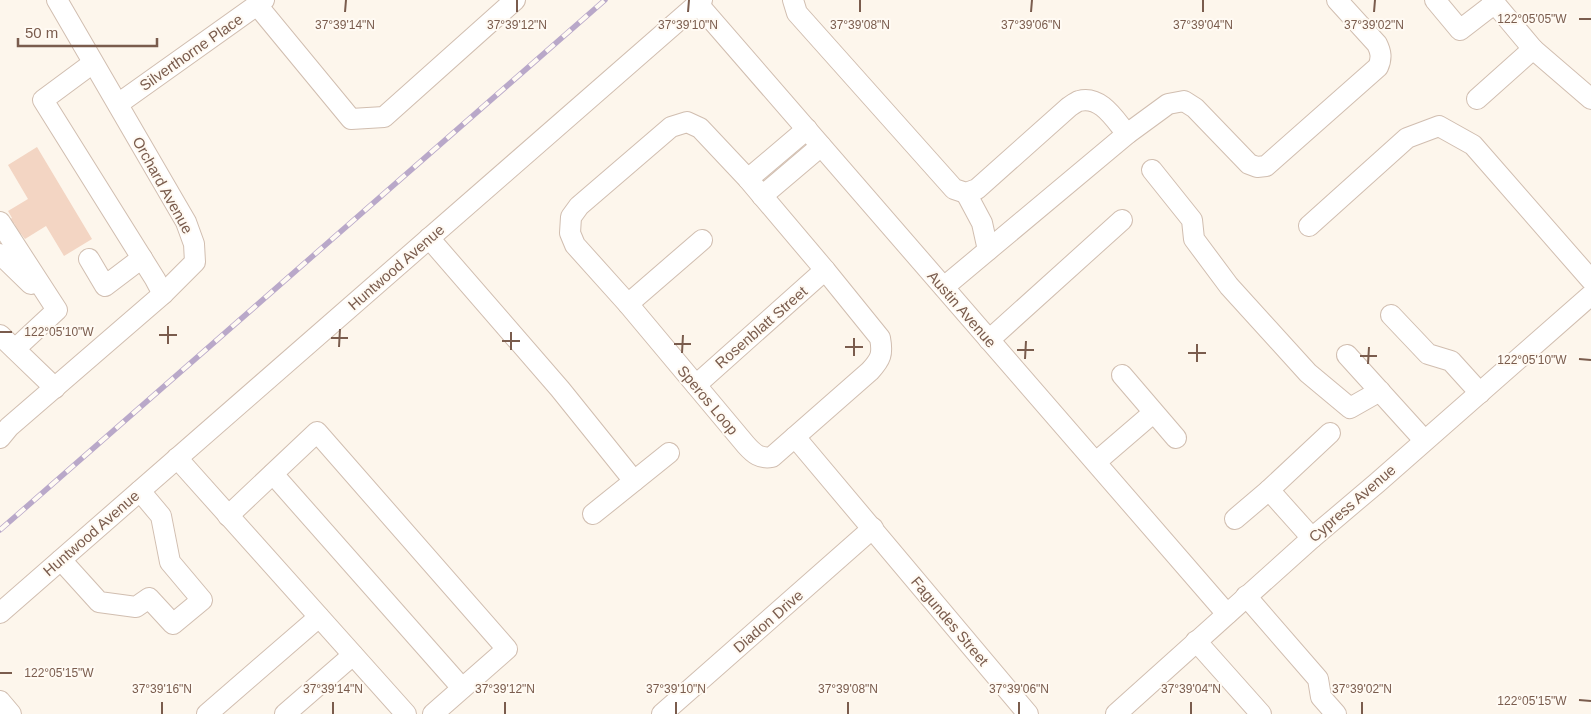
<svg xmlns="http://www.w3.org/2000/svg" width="1591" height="714" viewBox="0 0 1591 714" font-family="Helvetica,sans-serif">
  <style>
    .building { fill: #f3d5c3 }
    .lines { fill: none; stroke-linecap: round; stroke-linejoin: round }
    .minor-casing { stroke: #d1beb0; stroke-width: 22 }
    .minor { stroke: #fff; stroke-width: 20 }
    .rail-casing { stroke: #b9a8c9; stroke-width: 5.5 }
    .rail { stroke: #fffaf3; stroke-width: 4; stroke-dasharray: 11; stroke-linecap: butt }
    .ticks { fill: none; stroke: #7a5c4d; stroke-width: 2 }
    .labels { text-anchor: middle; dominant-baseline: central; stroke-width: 4; stroke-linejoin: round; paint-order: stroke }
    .street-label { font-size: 15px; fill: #7a5c4d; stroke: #fffaf3 }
    .ticks-label { font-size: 12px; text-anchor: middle; fill: #7a5c4d; stroke: #fffaf3; stroke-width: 4; stroke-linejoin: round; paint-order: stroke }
  </style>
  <rect width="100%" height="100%" fill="#fdf6ec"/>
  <polygon class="building" points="37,147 92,239 64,256 46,226 25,239 21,234 18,236 15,230 17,229 14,223 12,224 9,220 12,218 8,211 28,199 8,165"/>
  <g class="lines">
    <defs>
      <g id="minor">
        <path d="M793,0L797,13L954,189L966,193L977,189L1069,107C1072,105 1076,102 1079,101C1101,95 1115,120 1127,134"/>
        <polyline points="1435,0 1460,30 1495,3"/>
        <polyline points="1492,0 1533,49"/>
        <polyline points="698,4 1227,614"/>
        <polyline points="257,5 351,119 384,117 515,0"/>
        <polyline points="93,63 43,100 155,279 163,294"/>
        <polyline points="1477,99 1533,49 1591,99"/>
        <polyline points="118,104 264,0"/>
        <path d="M687,122L700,128L748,179L825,270L880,338C883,354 881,359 870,371L772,457C760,459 754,454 746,445L628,304L575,245L570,233L571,217L579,206L671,127Z"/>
        <polyline points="1152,170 1192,220 1194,239 1229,286 1308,373 1350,408 1380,391"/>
        <polyline points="748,179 807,129"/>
        <polyline points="966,193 982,223 988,250"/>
        <polyline points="762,196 821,146"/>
        <polyline points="0,222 57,310 15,349"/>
        <polyline points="1309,226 1407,138 1439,126 1473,145 1591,280"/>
        <polyline points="429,238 560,389 634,481"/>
        <polyline points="0,254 31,284"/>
        <polyline points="89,259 105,286 142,258"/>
        <path d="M944,287L1127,134L1168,104L1184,101L1195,108L1249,164L1257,167L1266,166L1378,67C1382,58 1381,52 1377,44L1337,0"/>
        <polyline points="628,304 702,240"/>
        <polyline points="1391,315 1428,354 1451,361 1480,393"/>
        <polyline points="0,335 55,388"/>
        <polyline points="989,340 1122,220"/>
        <polyline points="1347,355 1424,440"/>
        <polyline points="1122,375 1176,438"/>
        <polyline points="696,385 825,270"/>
        <polyline points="795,437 1028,714"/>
        <polyline points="0,438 9,427 163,294 195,262 194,244 186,222 57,0"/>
        <polyline points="177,458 406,714"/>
        <polyline points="1096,462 1153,413"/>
        <polyline points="273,474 462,688"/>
        <polyline points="1269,490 1330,433"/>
        <polyline points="593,514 669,453"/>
        <polyline points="228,516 317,432 507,649 433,714"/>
        <polyline points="1235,519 1269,490 1312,538"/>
        <polyline points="61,560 99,602 136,607 149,598 173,624 202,600 170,562 161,516 140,491"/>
        <polyline points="1246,596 1318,679 1321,697 1336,714"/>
        <polyline points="0,613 702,0"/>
        <polyline points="1196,641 1261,714"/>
        <polyline points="0,701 11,714"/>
        <polyline points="207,714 319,617"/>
        <polyline points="285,714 353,655"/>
        <polyline points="662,714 873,528"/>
        <polyline points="1116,714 1312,538 1377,483 1591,295"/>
      </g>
    </defs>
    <use href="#minor" class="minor-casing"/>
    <use href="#minor" class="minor"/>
    <defs>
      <polyline id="rail" points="0,530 605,0"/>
    </defs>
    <use href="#rail" class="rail-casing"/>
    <use href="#rail" class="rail"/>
  </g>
  <path class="ticks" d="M345,12L346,0M517,12V0M688,12L689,0M860,12V0M1031,12L1032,0M1203,12V0M1374,12L1375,0M1579,19H1591M0,332H12M159,335H177M331,338H348M502,341H520M168,344V326M674,344H691M339,347L340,329M845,347H863M511,350V332M1017,350H1034M682,353L683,335M1188,353H1206M854,356V338M1360,356H1377M1025,359L1026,341M1579,359L1591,360M1197,362V344M1368,364L1369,347M0,673H12M1579,700L1591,701M162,714V702M333,714V702M505,714V702M676,714V702M848,714V702M1019,714V702M1191,714V702M1362,714V702"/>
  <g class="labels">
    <g class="street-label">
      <text transform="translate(191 52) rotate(-35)">Silverthorne Place</text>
      <text transform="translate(163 185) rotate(61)">Orchard Avenue</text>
      <text transform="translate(396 267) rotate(-41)">Huntwood Avenue</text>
      <text transform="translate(962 309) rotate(49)">Austin Avenue</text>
      <text transform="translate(761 327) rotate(-41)">Rosenblatt Street</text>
      <text transform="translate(708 400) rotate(50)">Speros Loop</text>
      <text transform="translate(1352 503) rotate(-41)">Cypress Avenue</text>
      <text transform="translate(91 533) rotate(-41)">Huntwood Avenue</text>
      <text transform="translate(768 621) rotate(-41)">Diadon Drive</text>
      <text transform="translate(950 621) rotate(50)">Fagundes Street</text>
    </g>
  </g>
  <g class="ticks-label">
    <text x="1532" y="23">122°05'05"W</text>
    <text x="345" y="29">37°39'14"N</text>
    <text x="517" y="29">37°39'12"N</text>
    <text x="688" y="29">37°39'10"N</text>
    <text x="860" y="29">37°39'08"N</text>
    <text x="1031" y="29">37°39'06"N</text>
    <text x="1203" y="29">37°39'04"N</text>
    <text x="1374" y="29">37°39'02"N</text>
    <text x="59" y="336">122°05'10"W</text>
    <text x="1532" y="364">122°05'10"W</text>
    <text x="59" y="677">122°05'15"W</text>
    <text x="162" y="693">37°39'16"N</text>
    <text x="333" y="693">37°39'14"N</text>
    <text x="505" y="693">37°39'12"N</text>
    <text x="676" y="693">37°39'10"N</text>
    <text x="848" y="693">37°39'08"N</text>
    <text x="1019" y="693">37°39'06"N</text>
    <text x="1191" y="693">37°39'04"N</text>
    <text x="1362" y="693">37°39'02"N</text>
    <text x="1532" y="705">122°05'15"W</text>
  </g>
  <path d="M18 38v8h139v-8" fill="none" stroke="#7a5c4d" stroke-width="2.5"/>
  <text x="25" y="38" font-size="15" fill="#7a5c4d" stroke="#fffaf3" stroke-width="4" paint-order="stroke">50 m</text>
</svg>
